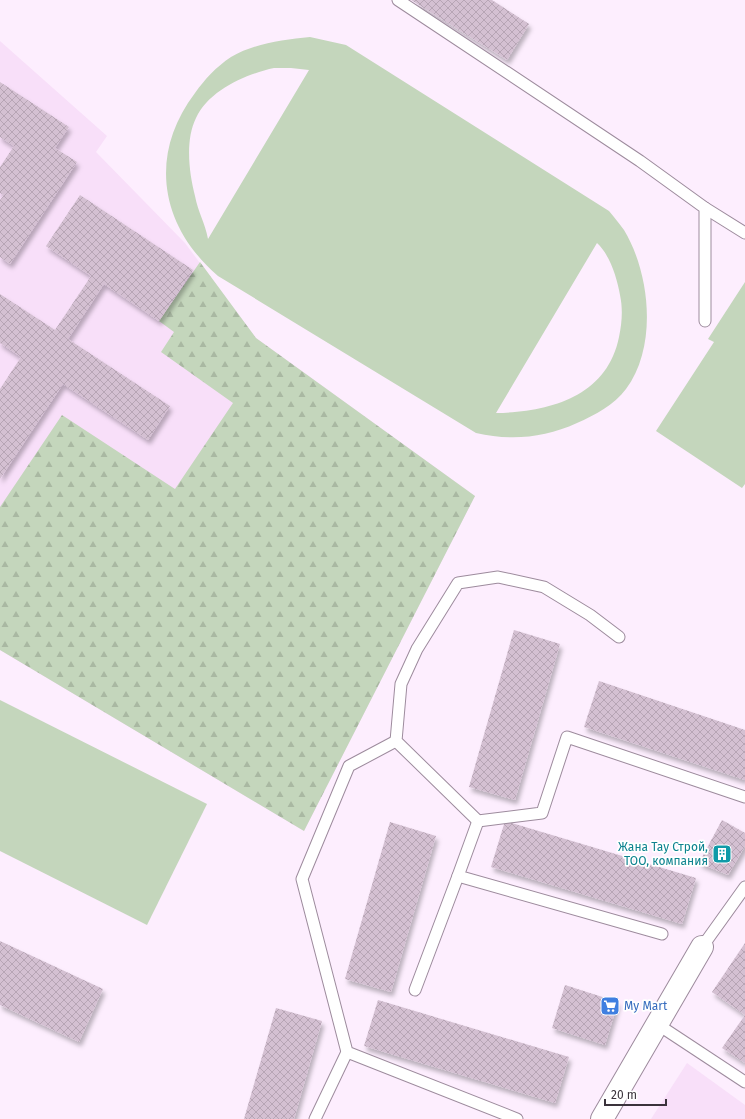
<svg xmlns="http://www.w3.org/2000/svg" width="745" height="1119" viewBox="0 0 745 1119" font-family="'Fira Sans',sans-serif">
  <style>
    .built { fill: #f8dff9 }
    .green { fill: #c4d6bc; fill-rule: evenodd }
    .forest { fill: url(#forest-firs) }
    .building { fill: url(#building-cross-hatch); filter: url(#shadow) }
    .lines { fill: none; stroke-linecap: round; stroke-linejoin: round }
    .service-casing { stroke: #9d8b9d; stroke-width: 13 }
    .minor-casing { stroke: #9d8b9d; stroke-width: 24 }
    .service { stroke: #fff; stroke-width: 11 }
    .minor { stroke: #fff; stroke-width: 22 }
    .labels { text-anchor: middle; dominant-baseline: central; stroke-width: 3.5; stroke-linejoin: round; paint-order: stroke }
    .culture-label { font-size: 12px; fill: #0d838f; stroke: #fff; text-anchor: end }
    .shop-label { font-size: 12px; fill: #366cbe; stroke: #fff; text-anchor: start }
  </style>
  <defs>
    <pattern id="forest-firs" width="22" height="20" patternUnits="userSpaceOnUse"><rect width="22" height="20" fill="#c4d6bc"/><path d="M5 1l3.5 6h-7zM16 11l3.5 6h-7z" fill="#a9b8a2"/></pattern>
    <pattern id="building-cross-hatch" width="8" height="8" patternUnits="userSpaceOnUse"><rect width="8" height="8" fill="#d4c0d2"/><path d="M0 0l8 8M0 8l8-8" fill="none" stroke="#b7a5b5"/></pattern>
    <filter id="shadow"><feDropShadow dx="2.5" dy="4.5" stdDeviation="2" flood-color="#0004"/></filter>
  </defs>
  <rect width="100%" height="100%" fill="#fdeefe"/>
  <g class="built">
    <polygon points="0,41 107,136 96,152 185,243 256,338 475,496 304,831 0,650"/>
    <polygon points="687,1063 745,1105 745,1119 651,1119"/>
  </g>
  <g class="green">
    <path d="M310,37L346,45L609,211C614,217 619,223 624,230C650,273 658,346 626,389C614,405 595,415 577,423C544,438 511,441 476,433L218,276C160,226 148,155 195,93C205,79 216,67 231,57C255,43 283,40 310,37ZM274,68H291L309,70L208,239C205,223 198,212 195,196C189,173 185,140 196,118C209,90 246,74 274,68ZM597,243C610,255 617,278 620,295C623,309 622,323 619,337C607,397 549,412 496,413Z"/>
    <polygon points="745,282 745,484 742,488 656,431 714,342 708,339"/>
    <polygon points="0,700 207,804 147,925 0,851"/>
  </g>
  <polygon class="forest" points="200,262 256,338 475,496 304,831 0,650 0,507 62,415 175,489 233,403 161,352 174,332 159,321"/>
  <g class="building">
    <polygon points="411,0 492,0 529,24 507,60"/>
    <polygon points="0,82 69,127 55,148 77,162 10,264 0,257 0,200 4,195 0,193 0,167 14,146 0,137"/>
    <polygon points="80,195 193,270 159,321 104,284 68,339 170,406 148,440 63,384 0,479 0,389 21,357 0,343 0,294 55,330 91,276 46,246"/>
    <polygon points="514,630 560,644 515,800 469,787"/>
    <polygon points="599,681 745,730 745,780 584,727"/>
    <polygon points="722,820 745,833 745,846 728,875 699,863"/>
    <polygon points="505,821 696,878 682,924 491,867"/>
    <polygon points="390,822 436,836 391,992 345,979"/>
    <polygon points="0,941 103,989 79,1042 0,1005"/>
    <polygon points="745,943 745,1063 722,1048 745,1015 712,992"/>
    <polygon points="565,985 618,1002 605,1045 552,1028"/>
    <polygon points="378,1000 569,1057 555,1103 364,1046"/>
    <polygon points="276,1008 322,1021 294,1119 244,1119"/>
  </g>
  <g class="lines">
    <defs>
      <g id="service">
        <polyline points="398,0 640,161 705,208 705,321"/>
        <polyline points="705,208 745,233"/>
        <polyline points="619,637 590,615 544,587 498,577 458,583 417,649 401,684 396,741 478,821 542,813 567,737 745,797"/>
        <polyline points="396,741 349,766 302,879 347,1052 517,1119"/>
        <polyline points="478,821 458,876 662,934"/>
        <polyline points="702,947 745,887"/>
        <polyline points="415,990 458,876"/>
        <polyline points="657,1024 745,1082"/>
        <polyline points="315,1119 347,1052"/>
      </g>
      <polyline id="minor" points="602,1119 702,947"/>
    </defs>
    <use href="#service" class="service-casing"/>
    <use href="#minor" class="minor-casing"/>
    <use href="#service" class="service"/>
    <use href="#minor" class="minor"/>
  </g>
  <defs>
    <symbol id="building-square" viewBox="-11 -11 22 22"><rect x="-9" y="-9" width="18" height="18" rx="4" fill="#0f9aa8" stroke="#fff"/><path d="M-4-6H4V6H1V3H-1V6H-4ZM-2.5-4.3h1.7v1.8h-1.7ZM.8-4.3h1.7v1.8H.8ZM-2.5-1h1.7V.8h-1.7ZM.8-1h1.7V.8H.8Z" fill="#fff"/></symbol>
    <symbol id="supermarket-square" viewBox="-11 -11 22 22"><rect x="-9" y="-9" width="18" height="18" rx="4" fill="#3f7fe0" stroke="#fff"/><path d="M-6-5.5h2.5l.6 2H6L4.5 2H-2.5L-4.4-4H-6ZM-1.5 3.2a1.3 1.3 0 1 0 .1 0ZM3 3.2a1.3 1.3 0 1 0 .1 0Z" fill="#fff"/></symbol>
  </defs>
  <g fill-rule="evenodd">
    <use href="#building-square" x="711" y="843" width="22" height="22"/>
    <use href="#supermarket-square" x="599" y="995" width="22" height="22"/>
  </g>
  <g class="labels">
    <g class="culture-label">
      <text x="708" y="847">Жана Тау Строй,<tspan x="708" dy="14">ТОО, компания</tspan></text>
    </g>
    <g class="shop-label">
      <text x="624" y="1006">My Mart</text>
    </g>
  </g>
  <path d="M605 1099v6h61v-6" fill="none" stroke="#3a333b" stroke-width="2"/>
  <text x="611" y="1099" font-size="12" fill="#3a333b" stroke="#ffffff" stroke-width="3" paint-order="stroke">20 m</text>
</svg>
